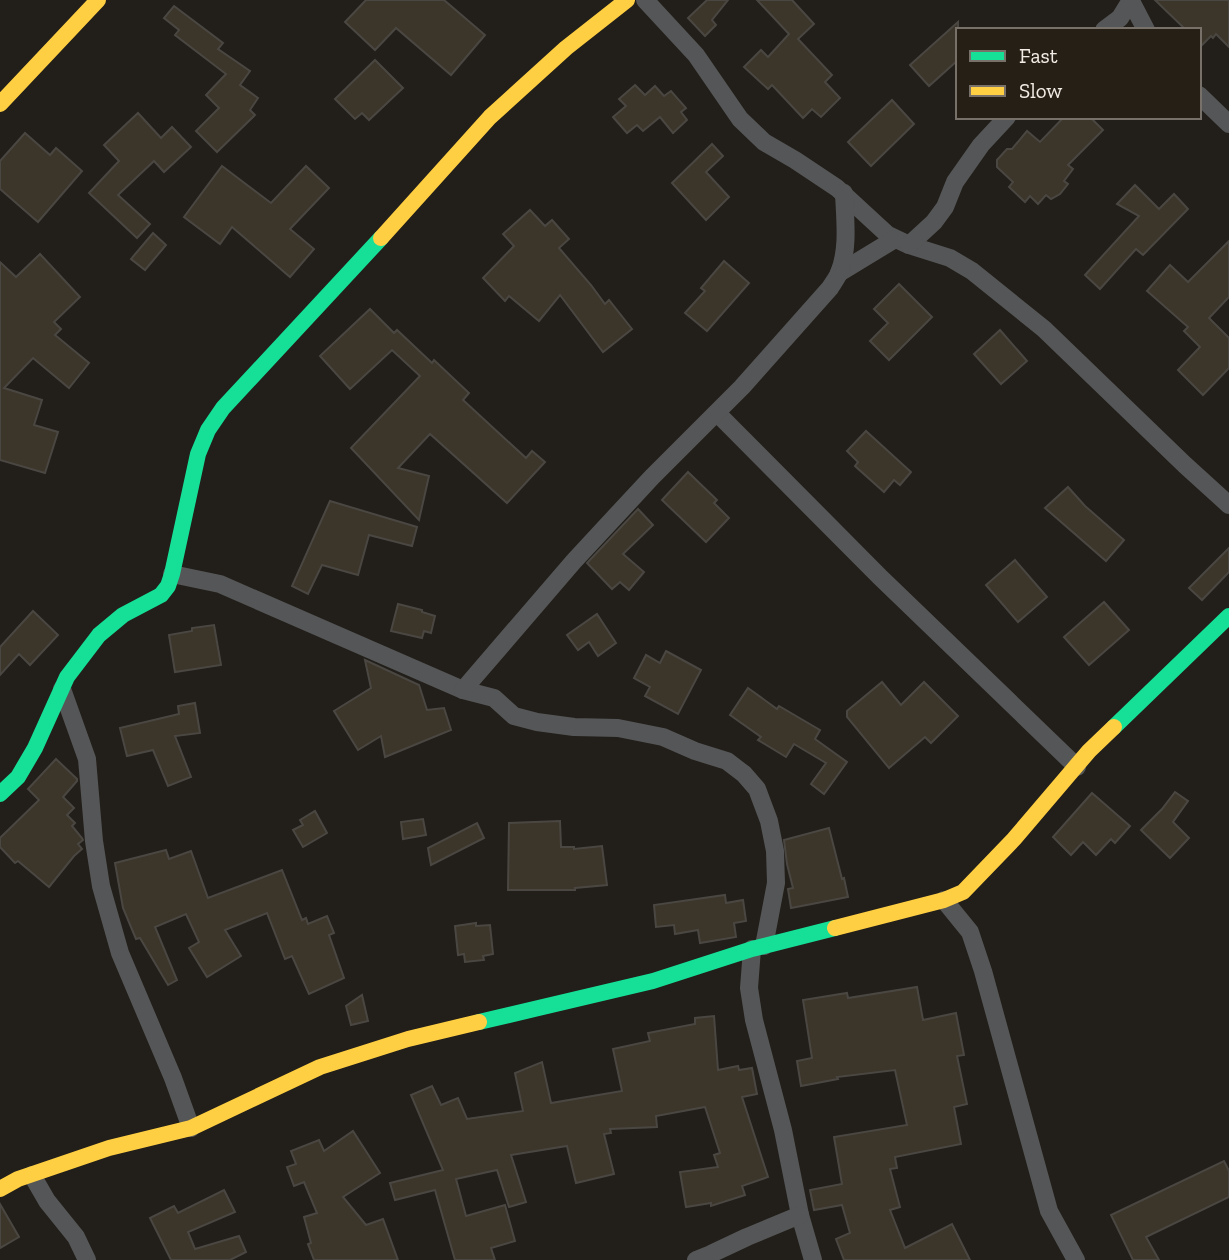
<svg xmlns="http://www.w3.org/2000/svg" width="1229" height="1260" viewBox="0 0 1229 1260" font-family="'Zilla Slab',serif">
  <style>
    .building { fill: #3c352a; stroke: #4a4742; stroke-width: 2 }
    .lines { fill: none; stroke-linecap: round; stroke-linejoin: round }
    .street { stroke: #555657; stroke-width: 18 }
    .fast { stroke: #16e098; stroke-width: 16 }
    .slow { stroke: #ffcf43; stroke-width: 16 }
  </style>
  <rect width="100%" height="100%" fill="#221e19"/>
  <g class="building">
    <polygon points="366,0 444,0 485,35 451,75 396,28 375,50 345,22"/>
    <polygon points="707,0 728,0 712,20 716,25 705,36 688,18"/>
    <polygon points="757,0 792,0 814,24 798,39 832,75 825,82 840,98 821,117 812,109 803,118 772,85 768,89 744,67 761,50 768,57 789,34"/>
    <polygon points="1155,0 1229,0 1229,47 1216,34 1213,38 1211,36 1199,48 1199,30 1186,30"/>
    <polygon points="174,6 223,43 218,49 250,71 240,85 258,98 250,110 255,115 217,152 196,131 219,108 206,95 226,74 175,35 179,30 164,18"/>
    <polygon points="958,22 958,60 929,86 910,65"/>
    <polygon points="375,60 403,88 369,120 362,113 355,119 335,99"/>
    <polygon points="635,85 645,95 655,86 664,96 671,91 686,108 681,112 687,120 673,133 660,117 643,131 637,125 627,133 613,117 626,106 619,99"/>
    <polygon points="892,100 914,124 871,166 848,142"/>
    <polygon points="138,113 161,138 172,127 191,147 164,172 154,161 118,195 150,224 137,238 89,193 119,161 104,145"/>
    <polygon points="1064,117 1090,117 1103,130 1068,165 1073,169 1064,181 1068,184 1060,194 1051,199 1046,195 1038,204 1030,196 1025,202 1009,187 1013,182 997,167 997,160 1007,149 1012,149 1027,131 1040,142"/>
    <polygon points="25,133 50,155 56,148 82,171 38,222 0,189 0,161"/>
    <polygon points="712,144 723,156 706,172 729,197 706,220 672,183"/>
    <polygon points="222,166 271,203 306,166 329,188 290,229 314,249 290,277 232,227 220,244 184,217"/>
    <polygon points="1135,185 1159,209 1174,194 1188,209 1143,255 1136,249 1100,289 1085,275 1139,216 1117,204"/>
    <polygon points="530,210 545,226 552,220 569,239 559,248 591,285 605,304 609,300 632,329 603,352 560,295 539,321 509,296 505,301 483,278 514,246 503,234"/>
    <polygon points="153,233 166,245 145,270 131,259"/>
    <polygon points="1229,241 1229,297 1209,318 1229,338 1229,368 1203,395 1178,370 1200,347 1184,331 1188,327 1147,291 1170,265 1188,282"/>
    <polygon points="40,254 80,297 54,322 61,329 55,335 89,363 69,388 33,358 4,388 42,400 34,425 58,432 45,473 0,460 0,262 16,277"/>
    <polygon points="724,261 749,283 707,331 685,313 705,291 701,288"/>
    <polygon points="899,284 932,317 889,360 870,341 888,323 874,309"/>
    <polygon points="370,309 394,333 397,330 432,363 434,360 469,393 463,400 526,458 532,451 545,462 507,503 430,434 398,468 429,476 419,520 351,448 420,376 392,350 350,389 320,356"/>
    <polygon points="1000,330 1027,361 1001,384 974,354"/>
    <polygon points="866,431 911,472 900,485 894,480 884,492 855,466 858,462 847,451"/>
    <polygon points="688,472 717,500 714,503 729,518 706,542 662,500"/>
    <polygon points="1068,487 1085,506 1124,540 1106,561 1045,508"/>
    <polygon points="330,501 417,527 412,546 369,535 358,575 322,565 308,594 292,586"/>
    <polygon points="638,509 653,525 623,554 644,572 629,590 620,582 612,589 587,563"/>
    <polygon points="1229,548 1229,572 1202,600 1189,588"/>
    <polygon points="1015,560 1047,597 1018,622 986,585"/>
    <polygon points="1104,602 1129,630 1089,665 1064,637"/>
    <polygon points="398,604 422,610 422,612 435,616 431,633 424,631 422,638 391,631"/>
    <polygon points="33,611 58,635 30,665 19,654 0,675 0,647"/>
    <polygon points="597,614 616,643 598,656 589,642 578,650 567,635"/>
    <polygon points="214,625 221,665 175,672 169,635 192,631 192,628"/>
    <polygon points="666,651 701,670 678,714 645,696 650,687 634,678 646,655 660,663"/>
    <polygon points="365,660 419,685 427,710 444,708 451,730 385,757 381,736 358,750 334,711 371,688"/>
    <polygon points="882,682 901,705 924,682 958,716 931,743 925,737 889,768 847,717 847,711"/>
    <polygon points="748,688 777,709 779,706 820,730 815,739 847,762 824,794 811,784 826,763 794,744 786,757 758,740 761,737 730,715"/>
    <polygon points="195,703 200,733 175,736 191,777 168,786 153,750 127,756 120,728 179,714 178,706"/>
    <polygon points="56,759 77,779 77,781 63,797 74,808 67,815 75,823 72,826 82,838 83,840 78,844 82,849 74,856 49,887 18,861 15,863 0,847 0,838 39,800 28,789"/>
    <polygon points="1175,792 1188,801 1173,822 1189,838 1170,858 1141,830 1162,809"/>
    <polygon points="1092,793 1130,826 1115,843 1111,839 1096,855 1083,842 1071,855 1053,837"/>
    <polygon points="315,811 327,833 303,847 293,830 303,825 300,820"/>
    <polygon points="423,819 426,835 403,839 401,822"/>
    <polygon points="560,821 561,847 574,847 574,849 602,846 607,885 575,888 575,890 508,890 509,823"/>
    <polygon points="477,823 484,838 431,865 428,848"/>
    <polygon points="829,828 842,879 844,878 848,897 791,908 788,889 793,888 787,864 784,840"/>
    <polygon points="166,850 169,859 191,851 208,898 282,870 302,920 306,918 308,924 327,916 334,933 329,935 344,978 309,994 292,956 285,959 267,913 225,930 241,956 207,977 189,948 199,942 186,914 155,927 177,980 168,985 140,938 136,939 123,908 115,863"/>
    <polygon points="725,895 726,903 743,900 746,921 734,923 736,937 700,943 698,930 675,934 674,925 656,927 654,905"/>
    <polygon points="476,923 476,926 490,925 493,954 483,956 484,960 465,962 464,954 458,955 455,926"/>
    <polygon points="917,987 923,1020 956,1013 964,1055 957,1056 967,1104 954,1107 961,1144 895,1157 897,1168 890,1169 900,1207 890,1210 905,1248 952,1224 970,1260 844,1260 836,1239 850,1233 842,1205 814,1210 810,1190 842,1184 834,1137 907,1125 895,1070 837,1077 838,1079 801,1086 797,1061 812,1058 803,1000 847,993 848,998"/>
    <polygon points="362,995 368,1021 351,1025 346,1006"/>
    <polygon points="714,1016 718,1070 738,1066 739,1070 752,1068 757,1094 742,1097 768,1177 742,1186 745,1195 711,1206 711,1203 686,1207 680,1172 718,1167 714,1155 720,1153 705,1107 656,1116 657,1127 610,1129 611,1133 604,1134 614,1174 576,1183 567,1146 511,1155 526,1202 509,1207 497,1170 456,1179 466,1216 505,1205 515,1241 491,1248 495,1260 455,1260 435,1190 395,1200 390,1183 443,1170 411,1095 432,1086 441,1105 458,1098 467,1119 523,1111 515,1073 542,1062 551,1103 622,1091 613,1049 650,1041 648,1033 695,1024 695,1018"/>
    <polygon points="353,1131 380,1173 343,1197 366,1225 383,1219 398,1260 314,1260 308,1244 311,1243 304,1217 317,1213 304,1182 294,1186 287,1167 296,1164 291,1151 319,1140 324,1151"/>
    <polygon points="1224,1161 1229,1171 1229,1197 1146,1237 1159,1260 1133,1260 1111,1215"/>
    <polygon points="224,1190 235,1212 188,1232 195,1249 239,1236 246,1252 230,1260 171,1260 150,1218 174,1206 178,1213"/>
    <polygon points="0,1204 19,1237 0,1248"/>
  </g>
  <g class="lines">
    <g class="street">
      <polyline points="645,0 696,55 740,119 764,142 795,160 837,188 888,235 909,245 950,258 972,271 1044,329 1185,465 1229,505"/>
      <polyline points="1131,1 1146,30"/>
      <polyline points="1104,30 1120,18 1131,0"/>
      <polyline points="1199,95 1229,124"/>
      <polyline points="909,245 934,222 945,207 955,182 981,145 1007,117"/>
      <polyline points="839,273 895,239"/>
      <polyline points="717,413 880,577 1077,767"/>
      <polyline points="172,574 220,584 463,690 494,698 514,716 537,722 574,727 618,728 663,737 695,751 727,761 744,774 757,789 769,821 775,851 776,883 764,946"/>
      <polyline points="62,689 87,759 94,841 101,886 120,953 173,1078 191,1128"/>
      <path d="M463,690L574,561L652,477L742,387L830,288C833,283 837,278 839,273C849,249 845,219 844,193"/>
      <polyline points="944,900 970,932 983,971 1049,1211 1076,1260"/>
      <polyline points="752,949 749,988 754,1020 783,1130 800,1215 813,1260"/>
      <polyline points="32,1175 47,1201 76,1237 87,1260"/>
      <polyline points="696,1260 711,1254 747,1237 800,1215"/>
    </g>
    <g class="fast">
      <polyline points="1114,727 1229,616"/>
      <polyline points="0,794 18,777 35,748 67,677 99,635 123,615 161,595 168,586 172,574 198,454 208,430 223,408 381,238"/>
      <polyline points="479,1022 653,981 752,949 835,928"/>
    </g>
    <g class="slow">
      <polyline points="0,104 98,0"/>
      <polyline points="381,238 490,117 566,48 627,0"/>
      <polyline points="835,928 944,900 963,892 1014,839 1089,751 1114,727"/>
      <polyline points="0,1189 18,1179 109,1148 191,1128 320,1067 408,1039 479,1022"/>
    </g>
  </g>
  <rect x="956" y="28" width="245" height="91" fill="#261f15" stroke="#787169" stroke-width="2"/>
  <rect x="970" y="51" width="35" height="10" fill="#16e098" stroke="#787169" stroke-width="2"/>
  <text x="1019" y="63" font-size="21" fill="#f2ece6">Fast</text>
  <rect x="970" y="86" width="35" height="10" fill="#ffcf43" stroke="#787169" stroke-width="2"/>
  <text x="1019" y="98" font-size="21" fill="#f2ece6">Slow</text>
</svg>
